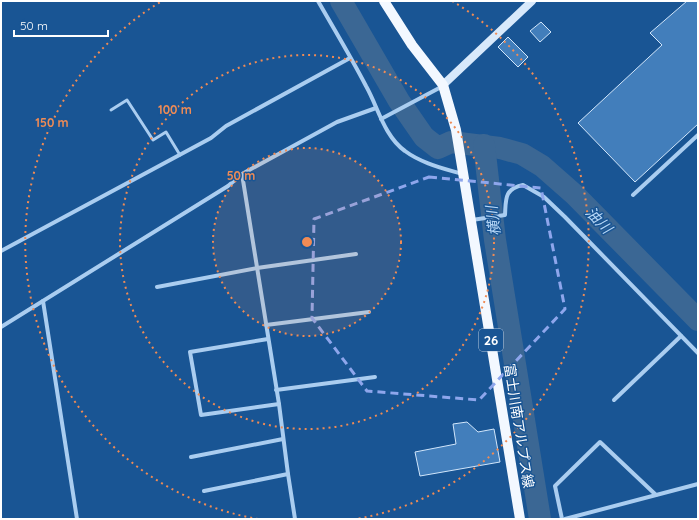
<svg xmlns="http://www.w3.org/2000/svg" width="699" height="520" viewBox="0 0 699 520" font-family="Quicksand,'Noto Sans JP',sans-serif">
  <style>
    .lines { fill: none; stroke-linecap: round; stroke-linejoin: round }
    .river { stroke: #3b6794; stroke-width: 22 }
    .building { fill: #427ebb; stroke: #d1e6fb }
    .lane { stroke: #aacdf0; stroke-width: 3 }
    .street { stroke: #aacdf0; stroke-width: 4 }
    .secondary { stroke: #d8e9fb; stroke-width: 8 }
    .primary { stroke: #f3f8ff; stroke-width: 10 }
    .marked { fill: none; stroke: #8ea6ec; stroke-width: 3; stroke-dasharray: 8 5; stroke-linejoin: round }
    .ring { fill: none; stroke: #ef8b55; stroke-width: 2; stroke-dasharray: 2 4 }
    .labels { text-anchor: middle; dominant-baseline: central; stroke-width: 3; stroke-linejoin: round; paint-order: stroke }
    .shield { fill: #195594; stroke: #baccdf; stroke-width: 1 }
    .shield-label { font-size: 13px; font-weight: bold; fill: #fff }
    .street-label { font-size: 14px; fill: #fff; stroke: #195594 }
    .water-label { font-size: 15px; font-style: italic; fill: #b6d7f7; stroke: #195594 }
    .centre { fill: #ef8b55; stroke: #195594; stroke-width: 2 }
    .ring-label { font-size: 12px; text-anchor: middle; font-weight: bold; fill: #ef8b55; stroke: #195594; stroke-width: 3; stroke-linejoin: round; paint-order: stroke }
  </style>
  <rect width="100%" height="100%" fill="#195594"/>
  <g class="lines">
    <g class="river">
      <polyline points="341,1 399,101 424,137 438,148 451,142 500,148 522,154 542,166 575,195 698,320"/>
      <polyline points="484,145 495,240 540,519"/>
    </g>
  </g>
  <g class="building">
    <polygon points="687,1 698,1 698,124 635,182 578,123 662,45 650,33"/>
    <polygon points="541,22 551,32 540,42 530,31"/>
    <polygon points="508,37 528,57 518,67 498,47"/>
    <polygon points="467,422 478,432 494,429 500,462 420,476 415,452 456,444 453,424"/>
  </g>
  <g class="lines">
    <polyline class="lane" points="111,110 127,100 153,140 166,132 180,155"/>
    <g class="street">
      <path d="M318,1C334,29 351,57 366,86C378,107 384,136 405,151C421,163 442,168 462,174"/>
      <polyline points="381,119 443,86"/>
      <polyline points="242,174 279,404 288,474 295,519"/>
      <polyline points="633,195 698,135"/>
      <path d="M472,220L505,215C506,199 504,189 523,185L544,197L565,217L698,353"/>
      <polyline points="1,251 211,138 226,126 350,58"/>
      <polyline points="157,287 257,268 356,254"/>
      <polyline points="43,301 77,519"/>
      <polyline points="266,325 369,312"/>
      <polyline points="1,327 228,186 242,174 337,122 376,108"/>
      <polyline points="268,339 190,352 201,415 279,404"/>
      <polyline points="276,390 375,377"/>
      <polyline points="614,400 681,336"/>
      <polyline points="191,457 283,439"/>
      <polyline points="204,491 288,474"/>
      <polyline points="562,519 555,486 600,442 656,495"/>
      <polyline points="565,519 698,484"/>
    </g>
    <polyline class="secondary" points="443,85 532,1"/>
    <polyline class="primary" points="384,1 412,45 443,85 456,130 520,519"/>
  </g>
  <path class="marked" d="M429,177L541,188L565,309L479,400L367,391L312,318L314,219Z"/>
  <circle cx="307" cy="242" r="94" fill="#ef8b55" fill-opacity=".12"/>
  <g class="ring">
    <circle cx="307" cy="242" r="94"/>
    <circle cx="307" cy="242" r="187"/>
    <path d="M258 519A281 281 0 0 1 162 1M452 1A281 281 0 0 1 356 519"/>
  </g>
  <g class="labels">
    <rect class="shield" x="479" y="329" width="24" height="22" rx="3"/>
    <g class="shield-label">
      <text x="491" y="340">26</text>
    </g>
    <g class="street-label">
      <text transform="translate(519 426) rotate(81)">富士川南アルプス線</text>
    </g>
    <g class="water-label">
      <text transform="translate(599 220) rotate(46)">油川</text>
      <text transform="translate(493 221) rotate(-97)">横川</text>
    </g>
  </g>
  <circle cx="307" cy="242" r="6" class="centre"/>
  <g class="ring-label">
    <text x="175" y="114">100 m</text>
    <text x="52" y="127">150 m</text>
    <text x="241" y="180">50 m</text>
  </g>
  <rect width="699" height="520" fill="none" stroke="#ffffff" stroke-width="4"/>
  <path d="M14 30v6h94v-6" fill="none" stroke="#ffffff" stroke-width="2"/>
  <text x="20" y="30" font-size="12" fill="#ffffff" stroke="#195594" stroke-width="3" paint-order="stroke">50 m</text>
</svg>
